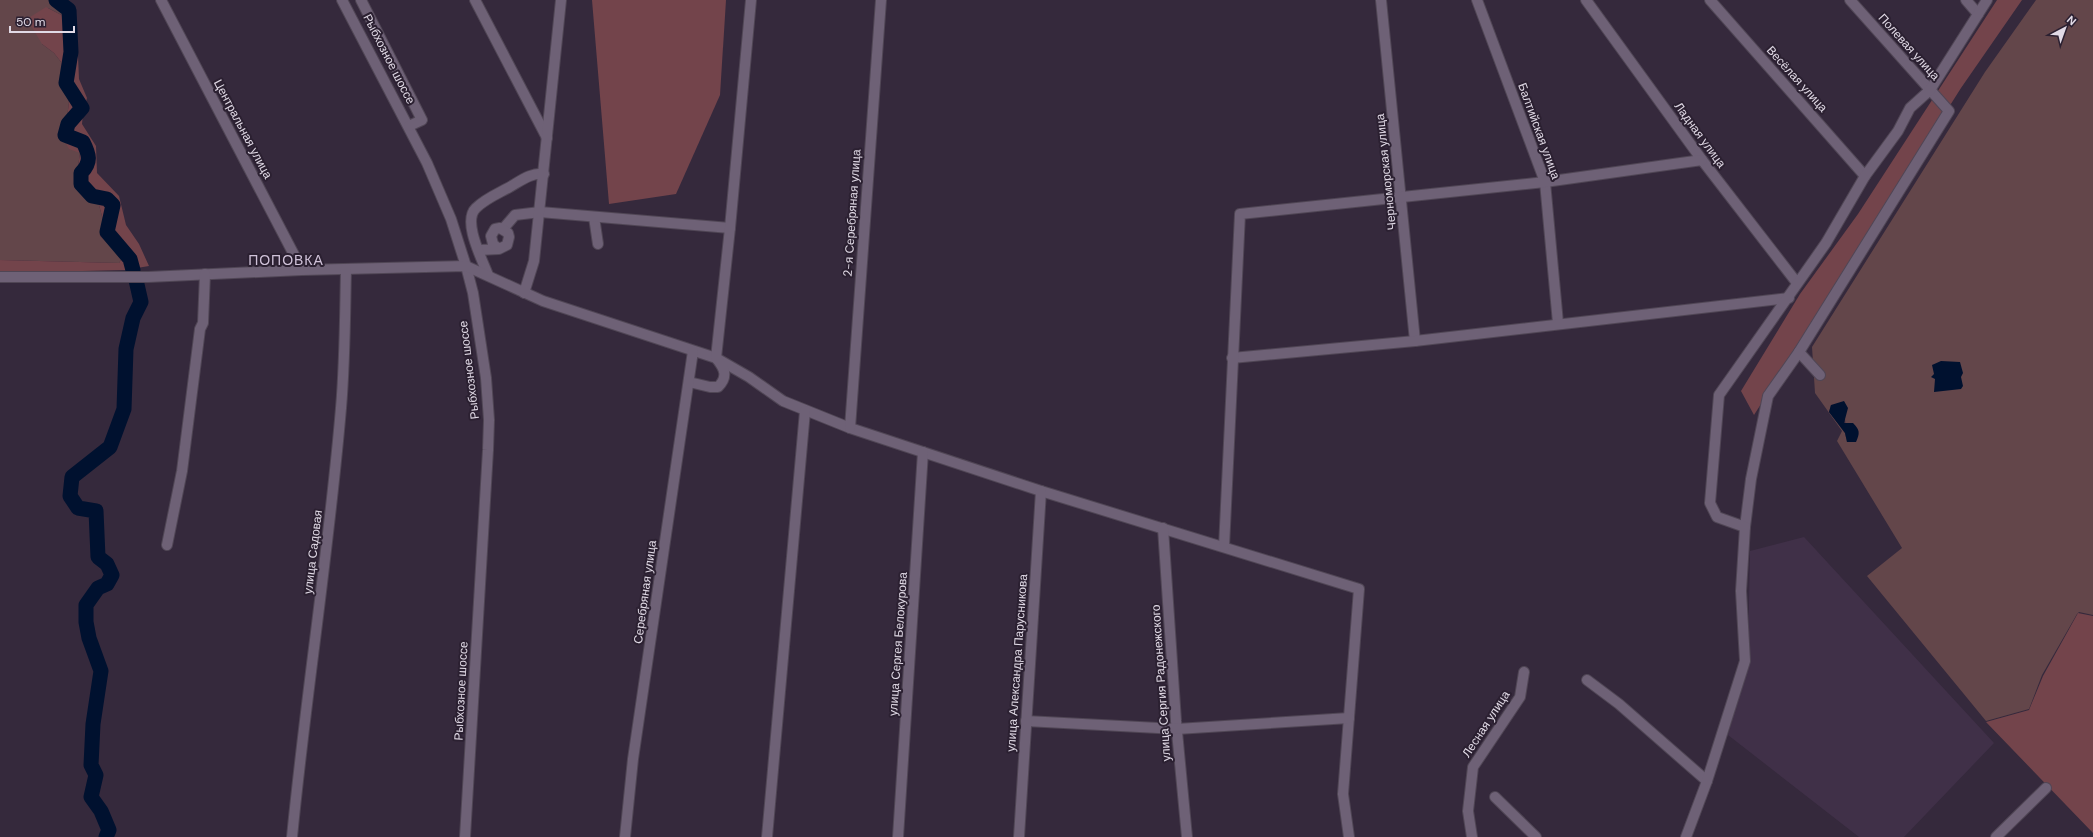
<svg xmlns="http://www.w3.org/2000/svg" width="2093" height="837" viewBox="0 0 2093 837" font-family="'DM Sans',sans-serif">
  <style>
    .built { fill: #403048 }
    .green { fill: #63464a; fill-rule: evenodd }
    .forest { fill: #73444b }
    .water { fill: #00112f }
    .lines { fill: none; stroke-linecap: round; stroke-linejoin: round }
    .river { stroke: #00112f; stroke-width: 15 }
    .minor-casing { stroke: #504655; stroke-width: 12 }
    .minor { stroke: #6e6176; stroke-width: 10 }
    .labels { text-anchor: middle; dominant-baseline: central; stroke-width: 4; stroke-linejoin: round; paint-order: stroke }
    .street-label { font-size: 12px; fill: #e1dae6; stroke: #2b2031 }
    .quarter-label { font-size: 14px; letter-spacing: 1px; fill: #d0c2d9; stroke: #2b2031 }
  </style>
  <rect width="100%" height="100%" fill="#35293c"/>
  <polygon class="built" points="1804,537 1994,743 1904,837 1859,837 1728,735 1748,657 1750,551"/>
  <g class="green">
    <path d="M0,0H64L73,21L48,8L42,44L54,53L61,62L62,82L69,102L67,118L60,132L80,153C76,180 74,188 99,205L103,220L100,236L122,258L119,263L0,260Z"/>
    <path d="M2036,0H2093V615L2079,612L2077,614L2042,675L2029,709L1986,721L1867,576L1902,548L1837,441L1842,431L1815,393L1812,347L1985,72ZM1831,405L1845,419L1847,442L1845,433L1829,412Z"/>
  </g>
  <g class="forest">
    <polygon points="592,0 726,0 720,95 676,194 609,204"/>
    <polygon points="1997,0 2022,0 1961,88 1754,415 1741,391 1800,294 1858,214"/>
    <path d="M46,7L73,21L77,33L79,79L87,98L83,113L82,124L96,146L97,173L119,196L126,225L139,244L149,266L125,270L0,273V260L119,263L122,258L100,236L103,220L99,205C74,189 76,181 80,153L69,149L60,132L67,118L69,102L62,82L61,62L54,53L42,44L27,19Z"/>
    <polygon points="2078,613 2093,616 2093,833 1986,722 2029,710 2043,676"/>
  </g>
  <g class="water">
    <polygon points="1941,361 1960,362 1963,373 1961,377 1963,386 1961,389 1934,392 1935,379 1931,377 1934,374 1932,365"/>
    <path d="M1844,401L1848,408L1844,423H1853C1860,430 1860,433 1856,442H1847L1845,433L1829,412L1831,405Z"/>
  </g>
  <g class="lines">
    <g class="river">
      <path d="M56,0L69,10L71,52L66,83L82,108L68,124L65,135L83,142C89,154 92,162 81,173V184L92,196L107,199L113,205L107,232L130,259L133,270"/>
      <polyline points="106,837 109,830 101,811 91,797 96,775 91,765 93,724 101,671 89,638 86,622 86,605 98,588 107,584 112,575 107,564 98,557 96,511 78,508 70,496 72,477 110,447 124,409 126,349 133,318 141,302 136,280"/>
    </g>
    <defs>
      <g id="minor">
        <polyline points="161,0 302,270"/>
        <polyline points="342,0 427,163 451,219 466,266 473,293 486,378 489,420 488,450 465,837"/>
        <polyline points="361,0 422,120 409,126"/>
        <polyline points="475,0 547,138"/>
        <polyline points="1381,0 1415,341"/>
        <polyline points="1477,0 1545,182 1558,323"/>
        <polyline points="1586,0 1702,160 1797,283"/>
        <polyline points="1710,0 1865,176"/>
        <polyline points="1966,0 1978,14"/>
        <polyline points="594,217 598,244"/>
        <polyline points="503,229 515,215 540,212 730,228"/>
        <polyline points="479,250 499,249 507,245 509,237 508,233 500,228 495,229 491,236 493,244 499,249"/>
        <path d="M488,275C482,259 462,221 476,208C485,199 497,194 508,188C519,182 531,172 544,174"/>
        <polyline points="0,277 148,277 302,270 466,266 543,301 716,358 749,377 783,401 850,428 1041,491 1359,589 1343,794 1349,837"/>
        <polyline points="524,293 534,261 561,0"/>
        <polyline points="1799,352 1820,375"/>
        <polyline points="1232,358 1415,341 1789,298"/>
        <path d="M689,382L710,387H718C729,376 724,368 716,358L730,228L751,0"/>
        <polyline points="850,428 881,0"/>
        <polyline points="1745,527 1751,479 1768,396 1799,352 1949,111 1850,0"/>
        <polyline points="1163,528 1176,721 1187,837"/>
        <polyline points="167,545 182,471 200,329 203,323 205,274"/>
        <polyline points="1224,547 1240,214 1545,182 1702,160"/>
        <polyline points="1587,680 1619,704 1707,781"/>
        <polyline points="1026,721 1177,729 1349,718"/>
        <polyline points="1495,797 1536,837"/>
        <path d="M292,837C306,693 329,551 341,408C345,362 345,315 346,269"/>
        <polyline points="625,837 633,759 693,351"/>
        <polyline points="767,837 805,411"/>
        <polyline points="898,837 923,452"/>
        <polyline points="1019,837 1041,491"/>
        <polyline points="1472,837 1468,811 1473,767 1520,697 1524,672"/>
        <polyline points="1686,837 1707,781 1745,661 1741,591 1745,527 1717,517 1710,503 1719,395 1826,243 1865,176 1898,131 1910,108 1930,90 1987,0"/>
        <polyline points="1996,837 2046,788"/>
      </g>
    </defs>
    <use href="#minor" class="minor-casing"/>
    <use href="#minor" class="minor"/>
  </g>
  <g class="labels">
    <g class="street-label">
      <text transform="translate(1909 47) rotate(48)">Полевая улица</text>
      <text transform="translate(389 59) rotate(63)">Рыбхозное шоссе</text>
      <text transform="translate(1797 79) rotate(48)">Весёлая улица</text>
      <text transform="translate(243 129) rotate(62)">Центральная улица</text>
      <text transform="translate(1539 131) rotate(70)">Балтийская улица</text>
      <text transform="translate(1700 135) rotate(54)">Ладная улица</text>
      <text transform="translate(1386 172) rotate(-96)">Черноморская улица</text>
      <text transform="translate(852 213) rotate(-86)">2-я Серебряная улица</text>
      <text transform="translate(469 370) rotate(-97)">Рыбхозное шоссе</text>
      <text transform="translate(313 552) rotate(-83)">улица Садовая</text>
      <text transform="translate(645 592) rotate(-82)">Серебряная улица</text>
      <text transform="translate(898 644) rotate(-86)">улица Сергея Белокурова</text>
      <text transform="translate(1017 663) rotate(-86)">улица Александра Парусникова</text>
      <text transform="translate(1161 683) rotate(-94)">улица Сергия Радонежского</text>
      <text transform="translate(461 691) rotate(-87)">Рыбхозное шоссе</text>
      <text transform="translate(1486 724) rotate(-57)">Лесная улица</text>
    </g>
    <g class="quarter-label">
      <text x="286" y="260">ПОПОВКА</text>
    </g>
  </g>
  <g transform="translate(2065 28) rotate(41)" stroke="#2b2031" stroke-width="3" paint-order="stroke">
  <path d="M0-3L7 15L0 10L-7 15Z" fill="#e1dae6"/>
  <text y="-6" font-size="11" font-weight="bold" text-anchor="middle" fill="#e1dae6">N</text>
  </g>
  <path d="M10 26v6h64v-6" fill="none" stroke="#e1dae6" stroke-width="2"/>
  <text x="16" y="26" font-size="12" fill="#e1dae6" stroke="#2b2031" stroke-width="3" paint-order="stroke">50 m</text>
</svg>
